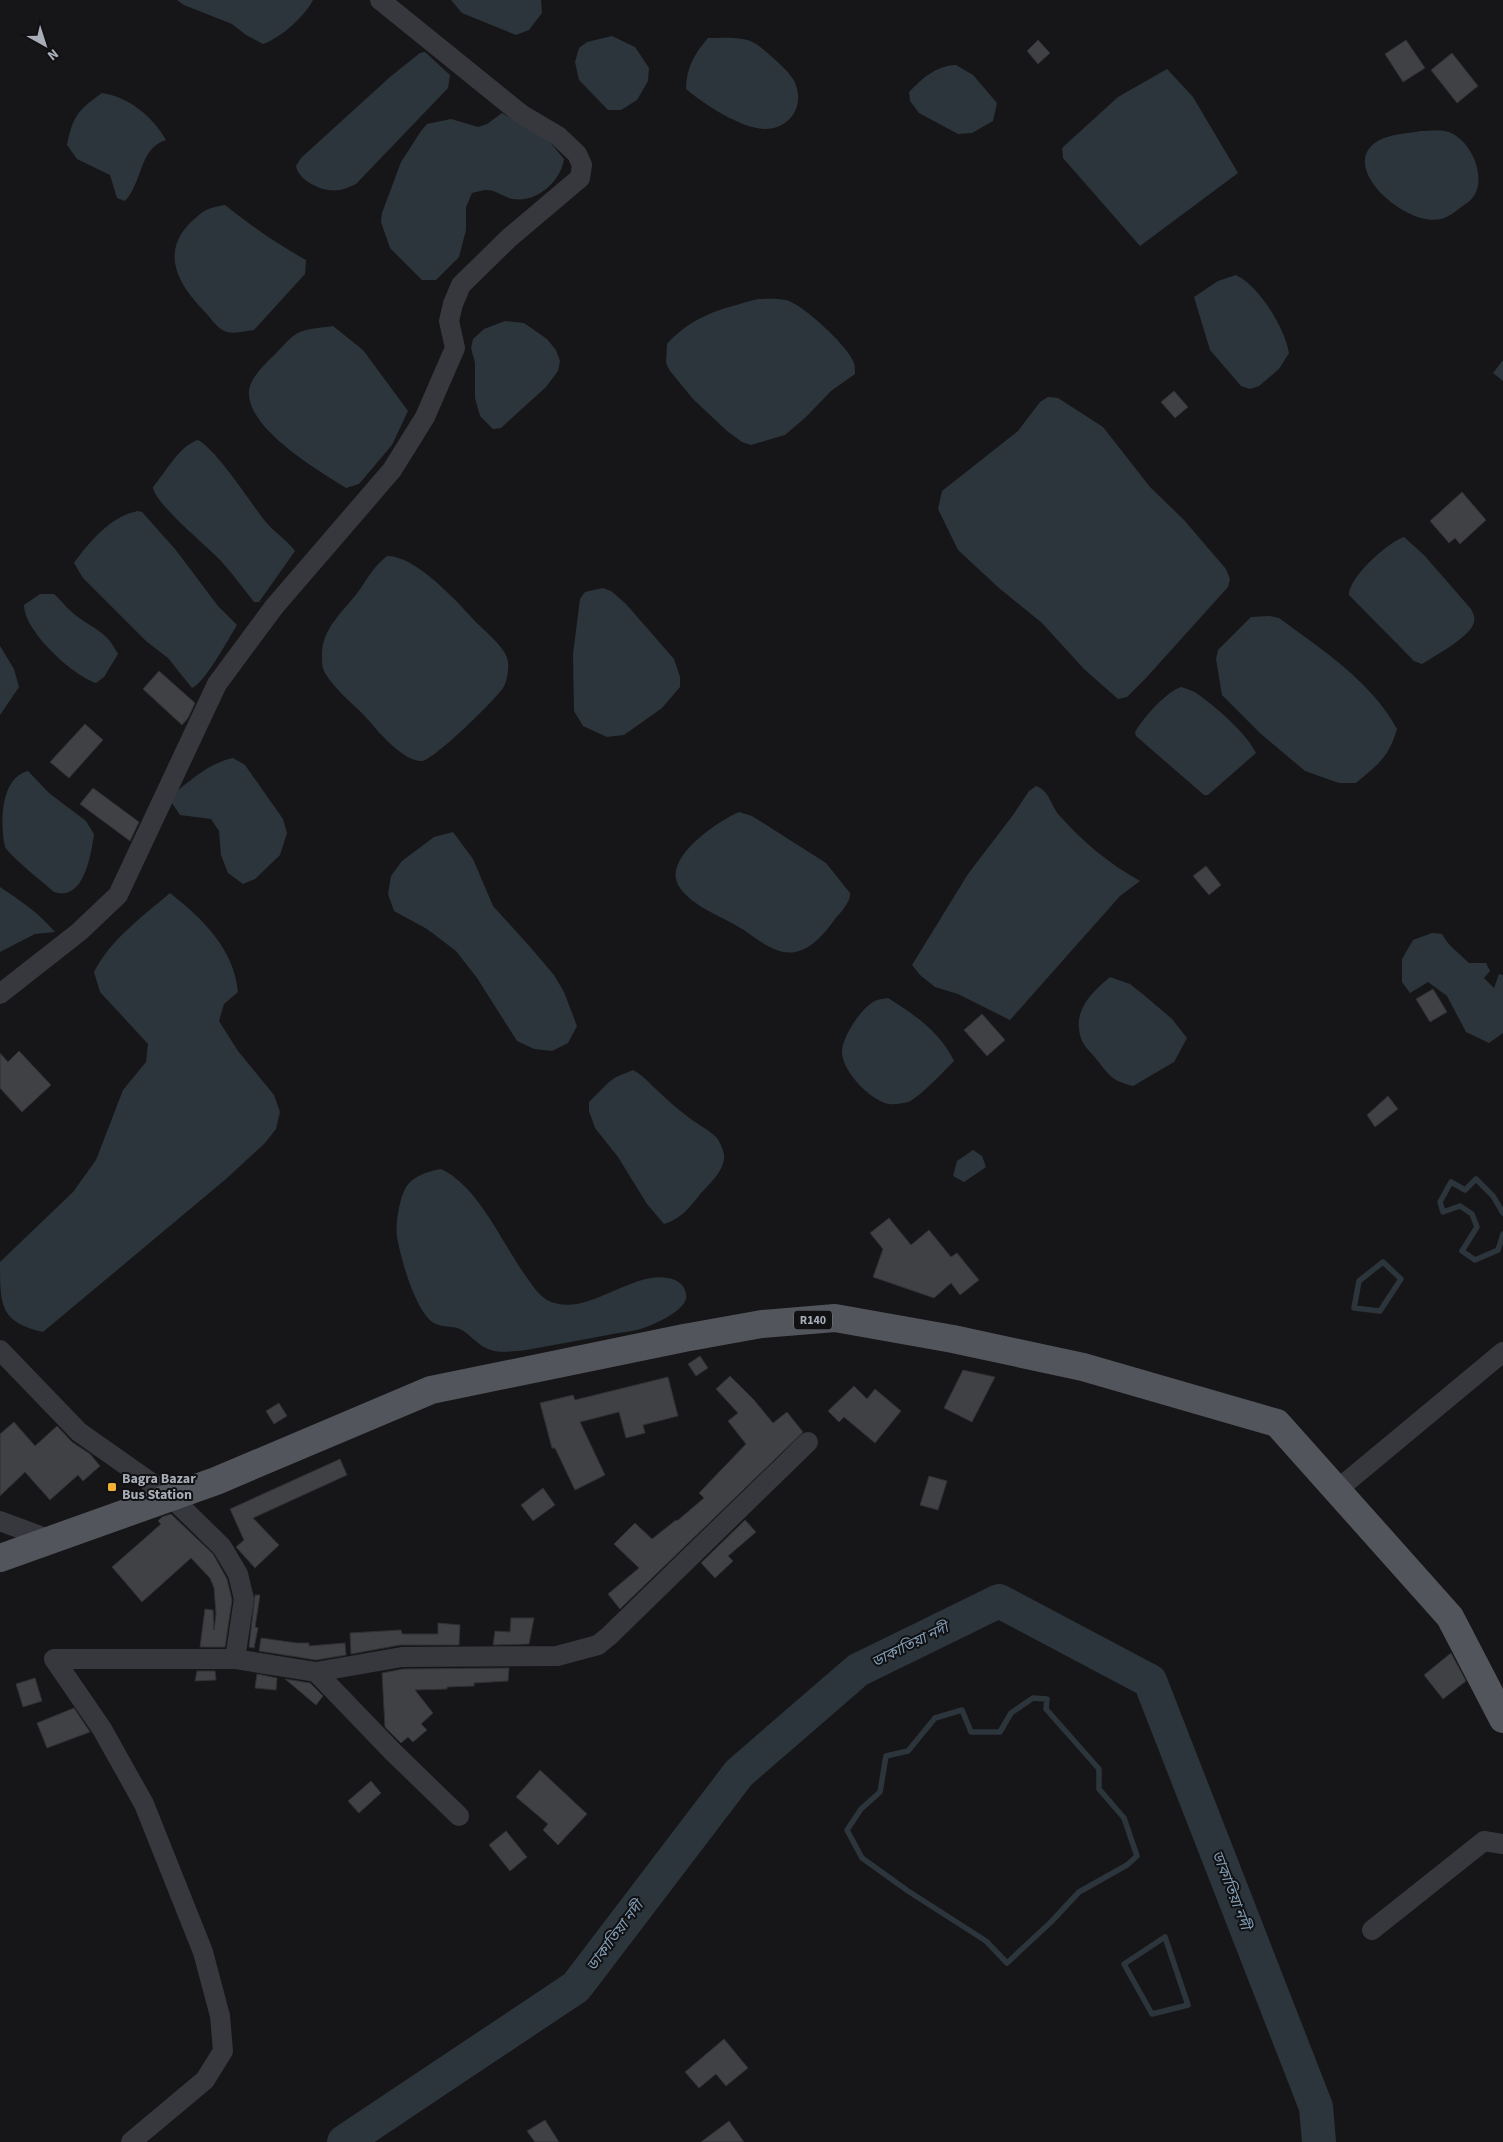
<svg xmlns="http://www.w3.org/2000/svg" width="1503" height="2142" viewBox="0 0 1503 2142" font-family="'Source Sans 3','Noto Sans Bengali',sans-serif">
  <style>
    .water { fill: #2c353c }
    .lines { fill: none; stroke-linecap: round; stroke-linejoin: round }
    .stream { stroke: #2c353c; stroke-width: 5.5 }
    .river { stroke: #2c353c; stroke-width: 34 }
    .building { fill: #404145; stroke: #303034 }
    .street { stroke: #37383d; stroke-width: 20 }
    .primary { stroke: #53555c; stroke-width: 28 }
    .poi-dot { fill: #f2b134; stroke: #111113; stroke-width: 2 }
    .labels { text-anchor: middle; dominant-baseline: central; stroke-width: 4; stroke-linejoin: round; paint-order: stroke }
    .shield { fill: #111113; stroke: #7b7e86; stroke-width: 1 }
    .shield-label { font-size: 12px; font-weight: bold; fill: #a8adb8 }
    .poi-label { font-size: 14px; font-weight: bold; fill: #a8adb8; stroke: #111113; text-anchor: start }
    .water-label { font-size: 15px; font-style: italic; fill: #7f9bb3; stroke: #111113 }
  </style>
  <rect width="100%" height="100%" fill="#161618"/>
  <g class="water">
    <path d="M177,0H313C305,16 281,38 263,44L246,35L232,24L184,5Z"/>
    <polygon points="451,0 541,0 542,13 529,30 516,35 462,13"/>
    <polygon points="612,36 635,47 649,68 648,81 637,100 621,110 608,110 579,80 575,62 579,48 587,42"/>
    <path d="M708,38C720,38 732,37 743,39C755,41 763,49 772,57C779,63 787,70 793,79C807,103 791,130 764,129C740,128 704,104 686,89C686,68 695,53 708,38Z"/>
    <path d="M425,52L450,75L448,88L356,184C351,186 345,189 340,190C325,193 299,182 296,166L301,158L390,77L420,53Z"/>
    <path d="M956,65L973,75L997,103L993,121L972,133L958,134L919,113L910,101L909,92C923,78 935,66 956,65Z"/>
    <polygon points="1167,69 1193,97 1238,173 1140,246 1063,158 1062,148 1118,97"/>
    <path d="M102,93C129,97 153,117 166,140C139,148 143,182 125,201L117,198L110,175L77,159L67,145C73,116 78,110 102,93Z"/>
    <path d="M502,113L549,141L564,159C561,181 537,203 513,199C505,198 496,190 487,190C482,190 477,192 472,193L466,207V230L459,257L436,280H422L390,248L381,222L382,213L401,162L421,131L427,124L451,119L478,127L487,124Z"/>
    <path d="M1421,131C1429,131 1444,129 1451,133C1474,143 1491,187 1467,203C1459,208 1450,217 1441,219C1404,228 1330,160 1384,138C1395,134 1409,133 1421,131Z"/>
    <path d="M225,205C251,226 277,244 306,260L305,274L254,330C246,331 235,334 227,332C217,329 211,318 204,311C180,286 160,255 189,224C203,211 206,208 225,205Z"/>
    <path d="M1236,275C1260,287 1284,327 1289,353L1279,369L1259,386L1250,389L1241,386L1210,350L1194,297L1218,281Z"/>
    <path d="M758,299C768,299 779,298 789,301C806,308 844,343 852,359C855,364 855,368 855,374L831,391L806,417L785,435L751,445L742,442L727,431L693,399L670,371L666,363L667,344C693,315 721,309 758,299Z"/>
    <polygon points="505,321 524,323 547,339 556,350 560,361 558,371 546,387 501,428 493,429 480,416 475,398 475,363 471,348 473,339 484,329"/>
    <path d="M333,326L363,350L408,411L392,445L359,484L346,488C318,470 245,428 249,390C251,378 263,366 271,358C279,351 287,340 296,334C306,328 322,328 333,326Z"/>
    <polygon points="1503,360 1503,381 1493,373"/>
    <polygon points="1048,397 1058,398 1103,427 1150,487 1184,520 1226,569 1230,579 1228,587 1146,678 1127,697 1118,699 1084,669 1042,623 999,588 958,550 938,509 942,491 1018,431 1040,402"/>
    <path d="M198,440C216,449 250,502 265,521C274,532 286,539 295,551L259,602H254C243,588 232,573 220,560C207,546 154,503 153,487C166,472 179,446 198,440Z"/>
    <path d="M138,511L142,512L175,549L218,606L237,625C229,638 204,684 192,688L168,658L146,641L83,578L74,563C89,542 111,516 138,511Z"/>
    <path d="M1404,537L1424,555L1471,609C1474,615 1476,619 1473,625C1467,638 1435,656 1422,664L1414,661L1349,595C1348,578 1388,542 1404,537Z"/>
    <path d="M387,556C414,555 455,599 473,619C483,630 507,648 508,662C509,670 507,682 503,688C495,700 434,760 422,761C405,762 381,735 371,723C357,706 337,693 325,673C322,668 322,662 322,655C322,628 343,612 358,592C367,579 374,566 387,556Z"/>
    <polygon points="603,588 611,591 626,604 674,659 680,677 680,687 662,708 624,735 607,737 583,726 574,711 573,654 580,599 585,592"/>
    <path d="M40,594H54C62,601 69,611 78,617C97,631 106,631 118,654L104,677L96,683C72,675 24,631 24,605Z"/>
    <path d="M1270,616L1279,618C1321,649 1372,682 1397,729C1388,759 1378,764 1356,783H1339L1305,771L1261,734L1222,695L1216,659L1218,650L1251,617Z"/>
    <polygon points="0,646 14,669 19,687 0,715"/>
    <path d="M1181,687C1187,689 1194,691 1199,695C1217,708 1246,733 1256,753L1208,795H1204L1136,736L1135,732C1144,717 1166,692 1181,687Z"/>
    <path d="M233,758L245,765L283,819L287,833L280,855L255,879L243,884L228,873L221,855L219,831L211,819L180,815L170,800L172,795C191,780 209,763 233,758Z"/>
    <path d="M28,771L49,793L86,821L94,834C91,855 84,902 54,892C44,883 11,857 5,847C0,823 0,778 28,771Z"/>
    <path d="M1036,786C1049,790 1051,806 1059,815C1083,842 1108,863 1140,881L1120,896L1010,1020L958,994L935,987L920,975L912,965L968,874L1013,815L1029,791Z"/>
    <path d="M739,812L752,816L826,863L850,893C851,902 841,912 835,919C826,932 812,949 795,952C773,956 754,935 737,926C717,914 694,907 680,888C659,860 718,821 739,812Z"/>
    <polygon points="453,832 473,859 493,906 531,948 554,975 564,992 577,1026 568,1043 552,1051 534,1049 517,1041 477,978 456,951 427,929 394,911 388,894 391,876 402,861 434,837"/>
    <path d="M0,887C21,901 39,913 55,932L35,934L0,952Z"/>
    <path d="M170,893C203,919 234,949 238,992L224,1004L219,1021L238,1051L274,1095L280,1112L276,1129L265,1143L226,1179L43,1332C0,1322 0,1306 0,1262L73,1192L96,1160L123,1090L146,1062L148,1044L100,992L94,972C111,939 142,917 170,893Z"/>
    <path d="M1432,933L1442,934C1448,946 1459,953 1469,963H1486L1490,971L1484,978L1494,988L1499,974L1503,975V1033L1489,1043L1466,1032L1447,996L1428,982L1410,993L1402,982V959L1413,940Z"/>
    <path d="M1110,977L1130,984L1145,996L1172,1019L1187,1038L1174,1062L1133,1086C1112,1081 1110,1076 1097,1060C1092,1053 1083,1046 1081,1038C1072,1011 1091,993 1110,977Z"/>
    <path d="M888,998C915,1015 940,1032 954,1061C945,1070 918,1099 908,1102C903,1103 894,1105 889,1104C871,1101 843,1072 842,1053C841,1038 861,1009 873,1002C877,999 884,999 888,998Z"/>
    <path d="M633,1070C644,1076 650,1084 659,1092C668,1101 678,1109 688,1117C697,1124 708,1129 716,1137C720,1142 725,1152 724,1158C724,1170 709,1185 701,1193C691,1206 680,1220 664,1224L647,1204L618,1157L595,1128L589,1111V1102L609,1082L616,1077Z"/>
    <polygon points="973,1150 982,1156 986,1167 964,1182 953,1176 957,1161"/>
    <path d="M441,1169C478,1186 502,1243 525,1275C531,1283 538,1295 547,1300C587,1321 636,1264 675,1280C681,1283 685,1287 686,1294C690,1308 657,1323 646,1327C634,1332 620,1332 608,1335C581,1340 554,1345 526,1350C514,1351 499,1354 488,1349C477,1345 468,1331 457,1328C448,1326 438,1327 431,1321C414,1306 401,1259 397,1237C395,1224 400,1191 410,1182C419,1174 430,1171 441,1169Z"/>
  </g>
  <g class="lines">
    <g class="stream">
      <polyline points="1503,1213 1493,1196 1476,1179 1465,1190 1451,1182 1440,1202 1443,1212 1460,1206 1472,1214 1477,1227 1462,1251 1475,1260 1498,1250 1503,1234"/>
      <polygon points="1383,1262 1401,1279 1380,1311 1354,1308 1359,1281"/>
      <polygon points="1033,1698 1047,1699 1046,1709 1099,1769 1099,1789 1124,1818 1137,1856 1127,1865 1079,1892 1051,1922 1007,1963 986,1941 908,1891 862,1858 847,1830 861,1809 880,1792 886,1756 908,1751 935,1718 962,1710 971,1732 1000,1732 1011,1713"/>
      <polygon points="1165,1937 1188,2005 1152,2014 1124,1964"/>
    </g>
    <polyline class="river" points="344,2142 576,1987 739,1773 858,1670 999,1601 1150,1681 1316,2107 1319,2142"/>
  </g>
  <g class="building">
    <polygon points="1038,40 1050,53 1038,64 1027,51"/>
    <polygon points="1406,40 1425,68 1403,82 1385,54"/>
    <polygon points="1452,53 1478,86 1457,103 1431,70"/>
    <polygon points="1174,391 1188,407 1175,418 1161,402"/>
    <polygon points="1462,492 1486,520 1460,544 1455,538 1449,543 1430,521"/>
    <polygon points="159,671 195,703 188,718 182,725 143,689"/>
    <polygon points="85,724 103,740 69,778 50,762"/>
    <polygon points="93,788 139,822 130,841 80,804"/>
    <polygon points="1206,866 1221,885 1209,895 1193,876"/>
    <polygon points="1433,989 1447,1012 1430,1022 1416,999"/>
    <polygon points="982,1014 1005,1040 987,1056 964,1030"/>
    <polygon points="19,1051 51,1085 22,1112 0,1088 0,1053 8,1062"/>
    <polygon points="1388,1096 1398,1109 1375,1127 1367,1115"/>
    <polygon points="889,1218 911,1245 929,1230 951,1257 957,1253 979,1280 960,1295 951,1283 934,1298 873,1277 883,1249 870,1233"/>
    <polygon points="700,1356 708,1368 696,1376 688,1364"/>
    <polygon points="963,1370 995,1377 972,1422 944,1408"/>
    <polygon points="730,1376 754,1400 773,1423 787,1412 803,1432 620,1609 608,1594 639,1568 614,1544 635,1523 652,1539 676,1520 677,1521 704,1498 699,1493 746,1444 728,1421 738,1413 716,1389"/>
    <polygon points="668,1377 678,1416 643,1425 645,1433 626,1438 619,1412 580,1422 605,1475 575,1490 555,1448 552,1448 540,1403 573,1395 575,1400"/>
    <polygon points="854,1386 867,1399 875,1389 901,1411 875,1443 844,1417 839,1422 828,1411"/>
    <polygon points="279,1403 287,1416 274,1424 266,1411"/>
    <polygon points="14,1422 35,1446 57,1426 72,1442 90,1454 100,1466 83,1481 78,1475 50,1500 25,1472 0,1496 0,1434"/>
    <polygon points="340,1459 347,1475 253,1518 279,1545 255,1568 236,1547 244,1540 230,1509"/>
    <polygon points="929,1476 947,1481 938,1510 920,1505"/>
    <polygon points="543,1488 555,1505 533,1521 521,1505"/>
    <polygon points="171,1514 213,1554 227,1579 232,1600 225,1647 200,1647 205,1609 213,1610 214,1630 216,1614 214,1588 210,1578 191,1558 142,1602 112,1567 161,1524 158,1521 162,1517"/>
    <polygon points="745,1520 756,1532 728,1556 733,1561 715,1578 701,1563"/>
    <polygon points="255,1595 260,1595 255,1627 258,1628 254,1648 249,1647"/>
    <polygon points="511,1618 534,1618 529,1644 493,1645 495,1631 510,1632"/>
    <polygon points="438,1623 460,1625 459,1645 400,1645 351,1654 350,1633 401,1630 402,1634 438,1634"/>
    <polygon points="261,1638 297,1643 309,1643 309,1646 345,1643 346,1655 316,1660 259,1651"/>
    <polygon points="1451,1653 1466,1681 1443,1699 1424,1675"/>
    <polygon points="509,1668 508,1681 474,1683 474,1686 447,1687 447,1689 415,1690 433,1713 421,1724 427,1730 413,1742 408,1737 401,1743 385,1727 382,1673 403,1669"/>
    <polygon points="197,1671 215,1671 216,1680 195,1681"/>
    <polygon points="257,1674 277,1678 276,1690 255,1688"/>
    <polygon points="35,1678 42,1701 23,1707 16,1684"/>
    <polygon points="285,1679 310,1683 323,1696 316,1705"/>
    <polygon points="74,1708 90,1732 47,1748 37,1723"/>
    <polygon points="540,1770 587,1814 558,1845 543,1830 548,1824 516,1797"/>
    <polygon points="371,1781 381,1793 359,1813 348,1801"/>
    <polygon points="506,1831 527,1857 510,1871 489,1845"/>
    <polygon points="724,2039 748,2068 726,2086 716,2074 699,2088 685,2072"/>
    <polygon points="545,2120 559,2142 535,2142 527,2131"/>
    <polygon points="729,2121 744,2142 701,2142"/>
  </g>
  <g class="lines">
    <g class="street">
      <polyline points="0,994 79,932 118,895 217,684 274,607 392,470 425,417 455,348 449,321 453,304 461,285 509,238 580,178 582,165 577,154 558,136 521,114 380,0"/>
      <polyline points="0,1350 79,1432 170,1496 222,1547 238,1574 244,1599 235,1659"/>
      <polyline points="1337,1490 1503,1352"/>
      <polyline points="0,1521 51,1540"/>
      <polyline points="316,1672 394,1753 459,1816"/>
      <polyline points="1372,1930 1484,1841 1503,1844"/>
      <polyline points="131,2142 205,2080 223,2051 220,2016 203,1952 144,1804 102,1729 54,1659 235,1659 316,1672 402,1657 557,1656 598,1645 609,1636 808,1442"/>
    </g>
    <polyline class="primary" points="0,1558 216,1481 431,1390 684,1338 762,1324 835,1318 953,1339 1083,1367 1277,1423 1450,1617 1503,1719"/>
  </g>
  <rect class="poi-dot" x="107" y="1482" width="10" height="10" rx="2.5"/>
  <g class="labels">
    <rect class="shield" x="794" y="1310.5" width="38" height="19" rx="4"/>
    <g class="shield-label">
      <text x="813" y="1320">R140</text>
    </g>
    <g class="poi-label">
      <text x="122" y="1479">Bagra Bazar<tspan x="122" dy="16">Bus Station</tspan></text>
    </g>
    <g class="water-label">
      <text transform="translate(910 1645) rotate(-26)">ডাকাতিয়া নদী</text>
      <text transform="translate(1231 1890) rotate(69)">ডাকাতিয়া নদী</text>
      <text transform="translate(615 1936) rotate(-53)">ডাকাতিয়া নদী</text>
    </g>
  </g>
  <g transform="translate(45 45) rotate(141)" stroke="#111113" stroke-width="4" paint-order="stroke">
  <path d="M0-4L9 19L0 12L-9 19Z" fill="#a8adb8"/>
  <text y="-8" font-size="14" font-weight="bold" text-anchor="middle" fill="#a8adb8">N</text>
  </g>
</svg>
